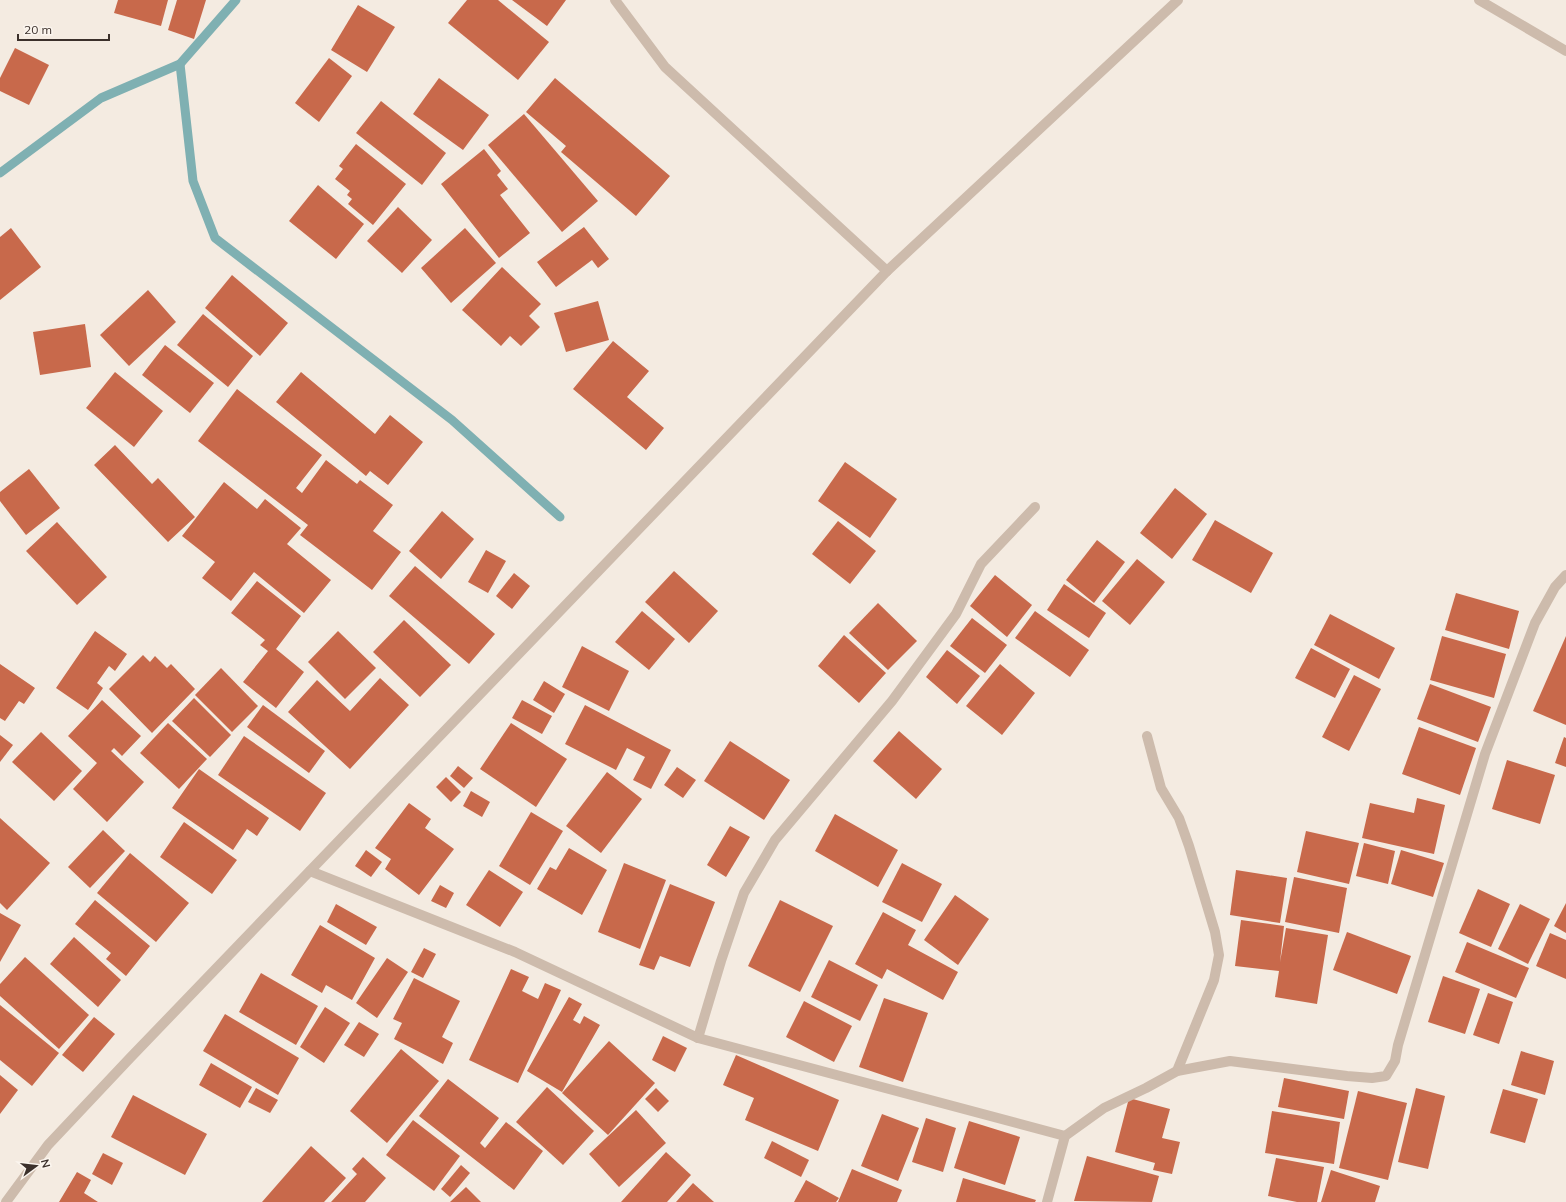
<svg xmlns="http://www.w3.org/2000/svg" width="1566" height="1202" viewBox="0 0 1566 1202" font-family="Mulish,sans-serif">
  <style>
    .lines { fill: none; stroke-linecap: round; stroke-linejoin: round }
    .stream { stroke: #7fb0b2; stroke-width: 9 }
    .building { fill: #c8694b }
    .minor { stroke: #cdbbac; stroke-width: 10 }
  </style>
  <rect width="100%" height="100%" fill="#f4ebe1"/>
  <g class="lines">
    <g class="stream">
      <polyline points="180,64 193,181 215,238 452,420 560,517"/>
      <polyline points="0,173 101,98 180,64 236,0"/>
    </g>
  </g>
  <g class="building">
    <polygon points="118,0 168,0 161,26 114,13"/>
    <polygon points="177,0 206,0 194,39 168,30"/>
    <polygon points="467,0 498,0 549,42 518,80 448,23"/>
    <polygon points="512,0 566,0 547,26"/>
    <polygon points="358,5 395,27 367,72 331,50"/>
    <polygon points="15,48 49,65 29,105 0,91 0,78"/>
    <polygon points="329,58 352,76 319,122 295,103"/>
    <polygon points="439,78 489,115 463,150 413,114"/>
    <polygon points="555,78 670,176 636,216 561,152 566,146 526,112"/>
    <polygon points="381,101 446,153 422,185 356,133"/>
    <polygon points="524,114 598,201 562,232 488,145"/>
    <polygon points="356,144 406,184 373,225 348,204 352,199 347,195 350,191 335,179 343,169 339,166"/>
    <polygon points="484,149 501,171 497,175 508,189 500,195 530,233 499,258 441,184"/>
    <polygon points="318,185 364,224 336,259 289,221"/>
    <polygon points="398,207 432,240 402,273 367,241"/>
    <polygon points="584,227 609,259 598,268 592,260 556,287 537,262"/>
    <polygon points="11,228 41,267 0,300 0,237"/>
    <polygon points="465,228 496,263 451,303 421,268"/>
    <polygon points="502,267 541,304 529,316 540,327 521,346 510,336 501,346 462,310"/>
    <polygon points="232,275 288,323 260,356 205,308"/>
    <polygon points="148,290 176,322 129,366 100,335"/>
    <polygon points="598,301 609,340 566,352 554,313"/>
    <polygon points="203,314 253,356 228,387 177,345"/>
    <polygon points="85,324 91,367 40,375 33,332"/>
    <polygon points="613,341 649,371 627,397 664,428 646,450 573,389"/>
    <polygon points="165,345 214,383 190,413 142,375"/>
    <polygon points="115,372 163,411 134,447 86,408"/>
    <polygon points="301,372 375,434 390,415 423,442 388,485 370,471 366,476 276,402"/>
    <polygon points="237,389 322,455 296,488 302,493 326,460 357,484 360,480 393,505 373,531 401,552 372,590 300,535 308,525 198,441"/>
    <polygon points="115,445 152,484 158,478 195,517 168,542 94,465"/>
    <polygon points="845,462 897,499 870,538 818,501"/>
    <polygon points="29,469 60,508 26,535 0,501 0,492"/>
    <polygon points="224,482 257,509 265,499 301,528 287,544 331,580 304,613 254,572 231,601 202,578 215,562 182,536"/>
    <polygon points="1175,488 1207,514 1172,559 1140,533"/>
    <polygon points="442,511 474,539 441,579 409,551"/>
    <polygon points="1215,520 1273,553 1251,593 1192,560"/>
    <polygon points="838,521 876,551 850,584 812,554"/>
    <polygon points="57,522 107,577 77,605 26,551"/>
    <polygon points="1097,540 1125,562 1094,603 1066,580"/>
    <polygon points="486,550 506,561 488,593 468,582"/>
    <polygon points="1137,559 1165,582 1130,625 1102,601"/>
    <polygon points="415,566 495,634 469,664 389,596"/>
    <polygon points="674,571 718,611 689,643 645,602"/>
    <polygon points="514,573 530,586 512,609 496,596"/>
    <polygon points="995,575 1032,605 1007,637 970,606"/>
    <polygon points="257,581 301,616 276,649 304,672 276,708 243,682 268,651 260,645 265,640 231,613"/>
    <polygon points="1064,584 1106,613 1089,638 1047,610"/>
    <polygon points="1456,593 1519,611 1509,649 1445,630"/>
    <polygon points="878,603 917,641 888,670 849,633"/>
    <polygon points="642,611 675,639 649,670 615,642"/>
    <polygon points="1035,611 1089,650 1070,677 1015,638"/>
    <polygon points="1330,614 1395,648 1379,679 1314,645"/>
    <polygon points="972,618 1007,645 985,673 950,646"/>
    <polygon points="404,620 451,665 420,697 373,652"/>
    <polygon points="95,631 127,654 115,671 109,666 97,683 103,688 88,710 56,688"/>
    <polygon points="338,631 376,668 345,699 308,662"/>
    <polygon points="844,635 886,673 859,703 818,666"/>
    <polygon points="1442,636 1506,654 1494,698 1430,680"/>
    <polygon points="1566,636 1566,725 1533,711"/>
    <polygon points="582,646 629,671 609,711 562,687"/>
    <polygon points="1311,648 1350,669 1335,698 1295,678"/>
    <polygon points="947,650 980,676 957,704 926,677"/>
    <polygon points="143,655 150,662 155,656 167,668 171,664 195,689 152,733 109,689"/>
    <polygon points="0,664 35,688 24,704 19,701 5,721 0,718"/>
    <polygon points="1000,664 1035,693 1002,735 966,706"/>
    <polygon points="221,668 258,706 232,732 195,695"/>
    <polygon points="1354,675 1381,689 1349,751 1322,737"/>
    <polygon points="380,678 409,705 350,769 288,712 317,680 350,711"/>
    <polygon points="544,681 565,694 554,713 533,700"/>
    <polygon points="1430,684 1491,707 1478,742 1417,719"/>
    <polygon points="194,698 231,735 210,757 172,721"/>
    <polygon points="102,700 141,736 122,756 114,748 111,751 144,782 107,822 73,789 97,763 68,736"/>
    <polygon points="522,700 552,716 542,734 512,718"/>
    <polygon points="263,705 325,751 309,773 247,727"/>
    <polygon points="585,705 671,750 651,789 633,780 645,757 627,748 616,770 565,744"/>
    <polygon points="168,723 207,759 179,789 140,753"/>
    <polygon points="511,723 567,759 536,807 480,769"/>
    <polygon points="1419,727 1476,748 1460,795 1402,774"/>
    <polygon points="899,731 942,769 916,799 873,761"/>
    <polygon points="41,732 82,771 54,801 12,762"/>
    <polygon points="0,735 13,745 0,762"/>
    <polygon points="244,736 326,793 300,831 218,775"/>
    <polygon points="1564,737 1566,738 1566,767 1555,763"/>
    <polygon points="730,741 790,780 764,820 704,781"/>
    <polygon points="1507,760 1555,775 1540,824 1492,809"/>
    <polygon points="458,766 473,778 464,788 450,776"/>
    <polygon points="677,767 696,780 683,798 664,785"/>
    <polygon points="199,769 269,818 257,836 247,829 233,850 172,808"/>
    <polygon points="607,772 642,799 601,853 566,826"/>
    <polygon points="446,777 461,792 451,802 436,787"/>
    <polygon points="471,791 490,802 482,817 463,806"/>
    <polygon points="1417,798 1445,805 1434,854 1362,838 1370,803 1414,813"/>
    <polygon points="409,803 431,819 425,828 454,849 419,895 385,869 391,859 375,848"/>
    <polygon points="531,812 563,831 530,885 499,866"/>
    <polygon points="835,814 898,850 878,887 815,851"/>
    <polygon points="0,818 50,863 7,910 0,903"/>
    <polygon points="184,822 237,860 212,894 160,857"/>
    <polygon points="730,826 750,837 726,877 707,865"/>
    <polygon points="103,830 125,851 90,888 68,867"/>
    <polygon points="1306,831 1359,843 1349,884 1297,872"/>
    <polygon points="1364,843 1395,851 1388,884 1356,876"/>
    <polygon points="569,848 607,870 582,915 537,889 550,867 556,870"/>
    <polygon points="366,850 382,862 371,877 355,866"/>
    <polygon points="1401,850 1444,863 1433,897 1391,884"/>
    <polygon points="130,853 189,903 156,942 97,893"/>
    <polygon points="624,863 666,880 640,949 598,932"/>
    <polygon points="902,863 942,884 922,922 882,902"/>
    <polygon points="489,870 523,892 500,927 466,905"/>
    <polygon points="1236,870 1287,878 1280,923 1230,915"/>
    <polygon points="1294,877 1347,888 1339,933 1285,922"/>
    <polygon points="670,884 715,902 690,967 660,956 654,970 639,965"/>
    <polygon points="440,885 454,893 446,908 431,901"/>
    <polygon points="1478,889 1510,904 1491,947 1459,933"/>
    <polygon points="955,895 989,919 958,965 924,940"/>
    <polygon points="95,900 150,946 126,976 106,959 111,953 75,924"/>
    <polygon points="780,900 833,926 800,992 748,966"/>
    <polygon points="1566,903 1566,933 1554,926"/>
    <polygon points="336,904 377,927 366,945 327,922"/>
    <polygon points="1520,904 1550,919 1528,964 1498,949"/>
    <polygon points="883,912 916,930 908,945 958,972 943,1000 887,969 882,979 855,964"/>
    <polygon points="0,913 21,925 0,962"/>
    <polygon points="1241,920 1284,926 1280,962 1286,928 1328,935 1317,1004 1275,997 1279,971 1235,966"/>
    <polygon points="320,925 375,958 352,1000 326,985 322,993 291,975"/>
    <polygon points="1347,932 1411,956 1397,994 1333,970"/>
    <polygon points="1550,933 1566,940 1566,979 1536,966"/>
    <polygon points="74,937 121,980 98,1007 50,964"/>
    <polygon points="1467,942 1529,968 1516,998 1455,972"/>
    <polygon points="424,948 436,954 423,978 411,972"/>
    <polygon points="25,957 89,1015 59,1049 0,996 0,984"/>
    <polygon points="387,958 408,972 377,1018 356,1003"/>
    <polygon points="829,960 878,985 860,1021 811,997"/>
    <polygon points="511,969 529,977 522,991 538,999 545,983 561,990 518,1083 469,1060"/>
    <polygon points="261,973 318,1006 296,1045 239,1012"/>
    <polygon points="1443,976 1480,989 1465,1034 1428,1022"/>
    <polygon points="414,978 460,1001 442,1037 453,1043 443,1064 394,1039 402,1023 393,1019"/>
    <polygon points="1488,993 1513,1002 1499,1044 1473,1035"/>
    <polygon points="569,997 582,1004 573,1020 580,1024 584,1016 600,1025 562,1092 527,1071"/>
    <polygon points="884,998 928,1013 903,1082 859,1067"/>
    <polygon points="804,1001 852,1026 834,1062 786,1037"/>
    <polygon points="0,1005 59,1053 32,1086 0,1060"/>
    <polygon points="325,1007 350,1023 324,1063 300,1047"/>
    <polygon points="225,1014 299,1058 278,1095 203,1051"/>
    <polygon points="94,1017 115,1034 83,1072 62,1055"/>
    <polygon points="359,1022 379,1034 364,1057 344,1045"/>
    <polygon points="663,1036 687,1048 675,1072 652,1060"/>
    <polygon points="609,1041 655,1083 608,1135 562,1093"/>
    <polygon points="401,1049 439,1081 387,1143 350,1111"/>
    <polygon points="1521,1051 1554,1061 1545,1095 1511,1085"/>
    <polygon points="736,1055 839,1100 818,1151 745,1120 754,1098 723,1085"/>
    <polygon points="211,1063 252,1087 240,1108 199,1085"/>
    <polygon points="0,1075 18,1090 0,1114"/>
    <polygon points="1284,1078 1349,1091 1344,1119 1278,1107"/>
    <polygon points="448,1079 499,1118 480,1143 485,1148 506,1122 543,1151 514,1190 419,1116"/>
    <polygon points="547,1087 594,1131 563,1165 516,1122"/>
    <polygon points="256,1088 278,1100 270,1113 248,1102"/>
    <polygon points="656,1088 669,1101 658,1112 645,1099"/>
    <polygon points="1416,1088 1445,1096 1428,1169 1398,1162"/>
    <polygon points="1503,1089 1538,1099 1525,1143 1490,1133"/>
    <polygon points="1358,1091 1407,1103 1388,1180 1339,1168"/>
    <polygon points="133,1095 207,1134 185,1175 111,1137"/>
    <polygon points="1129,1098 1170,1109 1162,1138 1180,1142 1172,1174 1153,1170 1155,1163 1115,1152"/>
    <polygon points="636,1110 666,1143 619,1187 589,1154"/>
    <polygon points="1272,1111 1340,1122 1334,1164 1265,1153"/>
    <polygon points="882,1114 919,1128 898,1181 861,1166"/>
    <polygon points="926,1118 956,1128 943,1172 912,1162"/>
    <polygon points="413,1120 460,1156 434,1191 386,1155"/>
    <polygon points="969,1121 1020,1137 1005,1185 954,1168"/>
    <polygon points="772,1141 809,1160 801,1177 764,1158"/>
    <polygon points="311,1146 346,1178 324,1202 262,1202"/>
    <polygon points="666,1152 691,1175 667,1202 621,1202"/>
    <polygon points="103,1153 123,1163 112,1185 92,1174"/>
    <polygon points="1087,1156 1159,1176 1152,1202 1074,1201"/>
    <polygon points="363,1157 386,1178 365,1202 331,1202 357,1174 352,1169"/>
    <polygon points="1276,1158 1324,1167 1317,1202 1297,1202 1268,1196"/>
    <polygon points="461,1165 470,1173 450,1197 441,1189"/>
    <polygon points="852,1169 902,1190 897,1202 838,1202"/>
    <polygon points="1331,1170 1380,1186 1375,1202 1321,1202"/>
    <polygon points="77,1172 91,1180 84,1193 98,1202 59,1202"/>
    <polygon points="963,1178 1036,1200 1035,1202 956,1202"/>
    <polygon points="806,1180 839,1198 836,1202 794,1202"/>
    <polygon points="693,1183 714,1202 676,1202"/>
    <polygon points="466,1187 481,1202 450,1202"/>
  </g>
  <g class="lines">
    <g class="minor">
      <polyline points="615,0 665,67 887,271"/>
      <polyline points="1479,0 1566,51"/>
      <polyline points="1147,736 1161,788 1179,818 1189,846 1215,932 1219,955 1214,980 1177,1071"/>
      <polyline points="310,871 515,952 698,1038 1065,1136"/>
      <polyline points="698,1038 721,961 744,893 775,840 892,701 956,614 981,564 1035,507"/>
      <polyline points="6,1202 48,1145 130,1058 887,271 1178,0"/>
      <polyline points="1047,1202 1065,1136 1104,1108 1146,1088 1177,1071 1230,1061 1347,1076 1372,1078 1386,1076 1395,1061 1398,1045 1485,754 1535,623 1555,587 1566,575"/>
    </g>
  </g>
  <g transform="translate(36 1166) rotate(75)" stroke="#fbf5ee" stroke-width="3" paint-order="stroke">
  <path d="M0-3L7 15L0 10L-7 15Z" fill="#3b302b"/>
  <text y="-6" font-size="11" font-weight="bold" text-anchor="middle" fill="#3b302b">N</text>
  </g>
  <path d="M18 34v6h91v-6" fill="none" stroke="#3b302b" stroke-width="2"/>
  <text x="24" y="34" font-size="12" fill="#3b302b" stroke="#fbf5ee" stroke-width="3" paint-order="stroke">20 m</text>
</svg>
